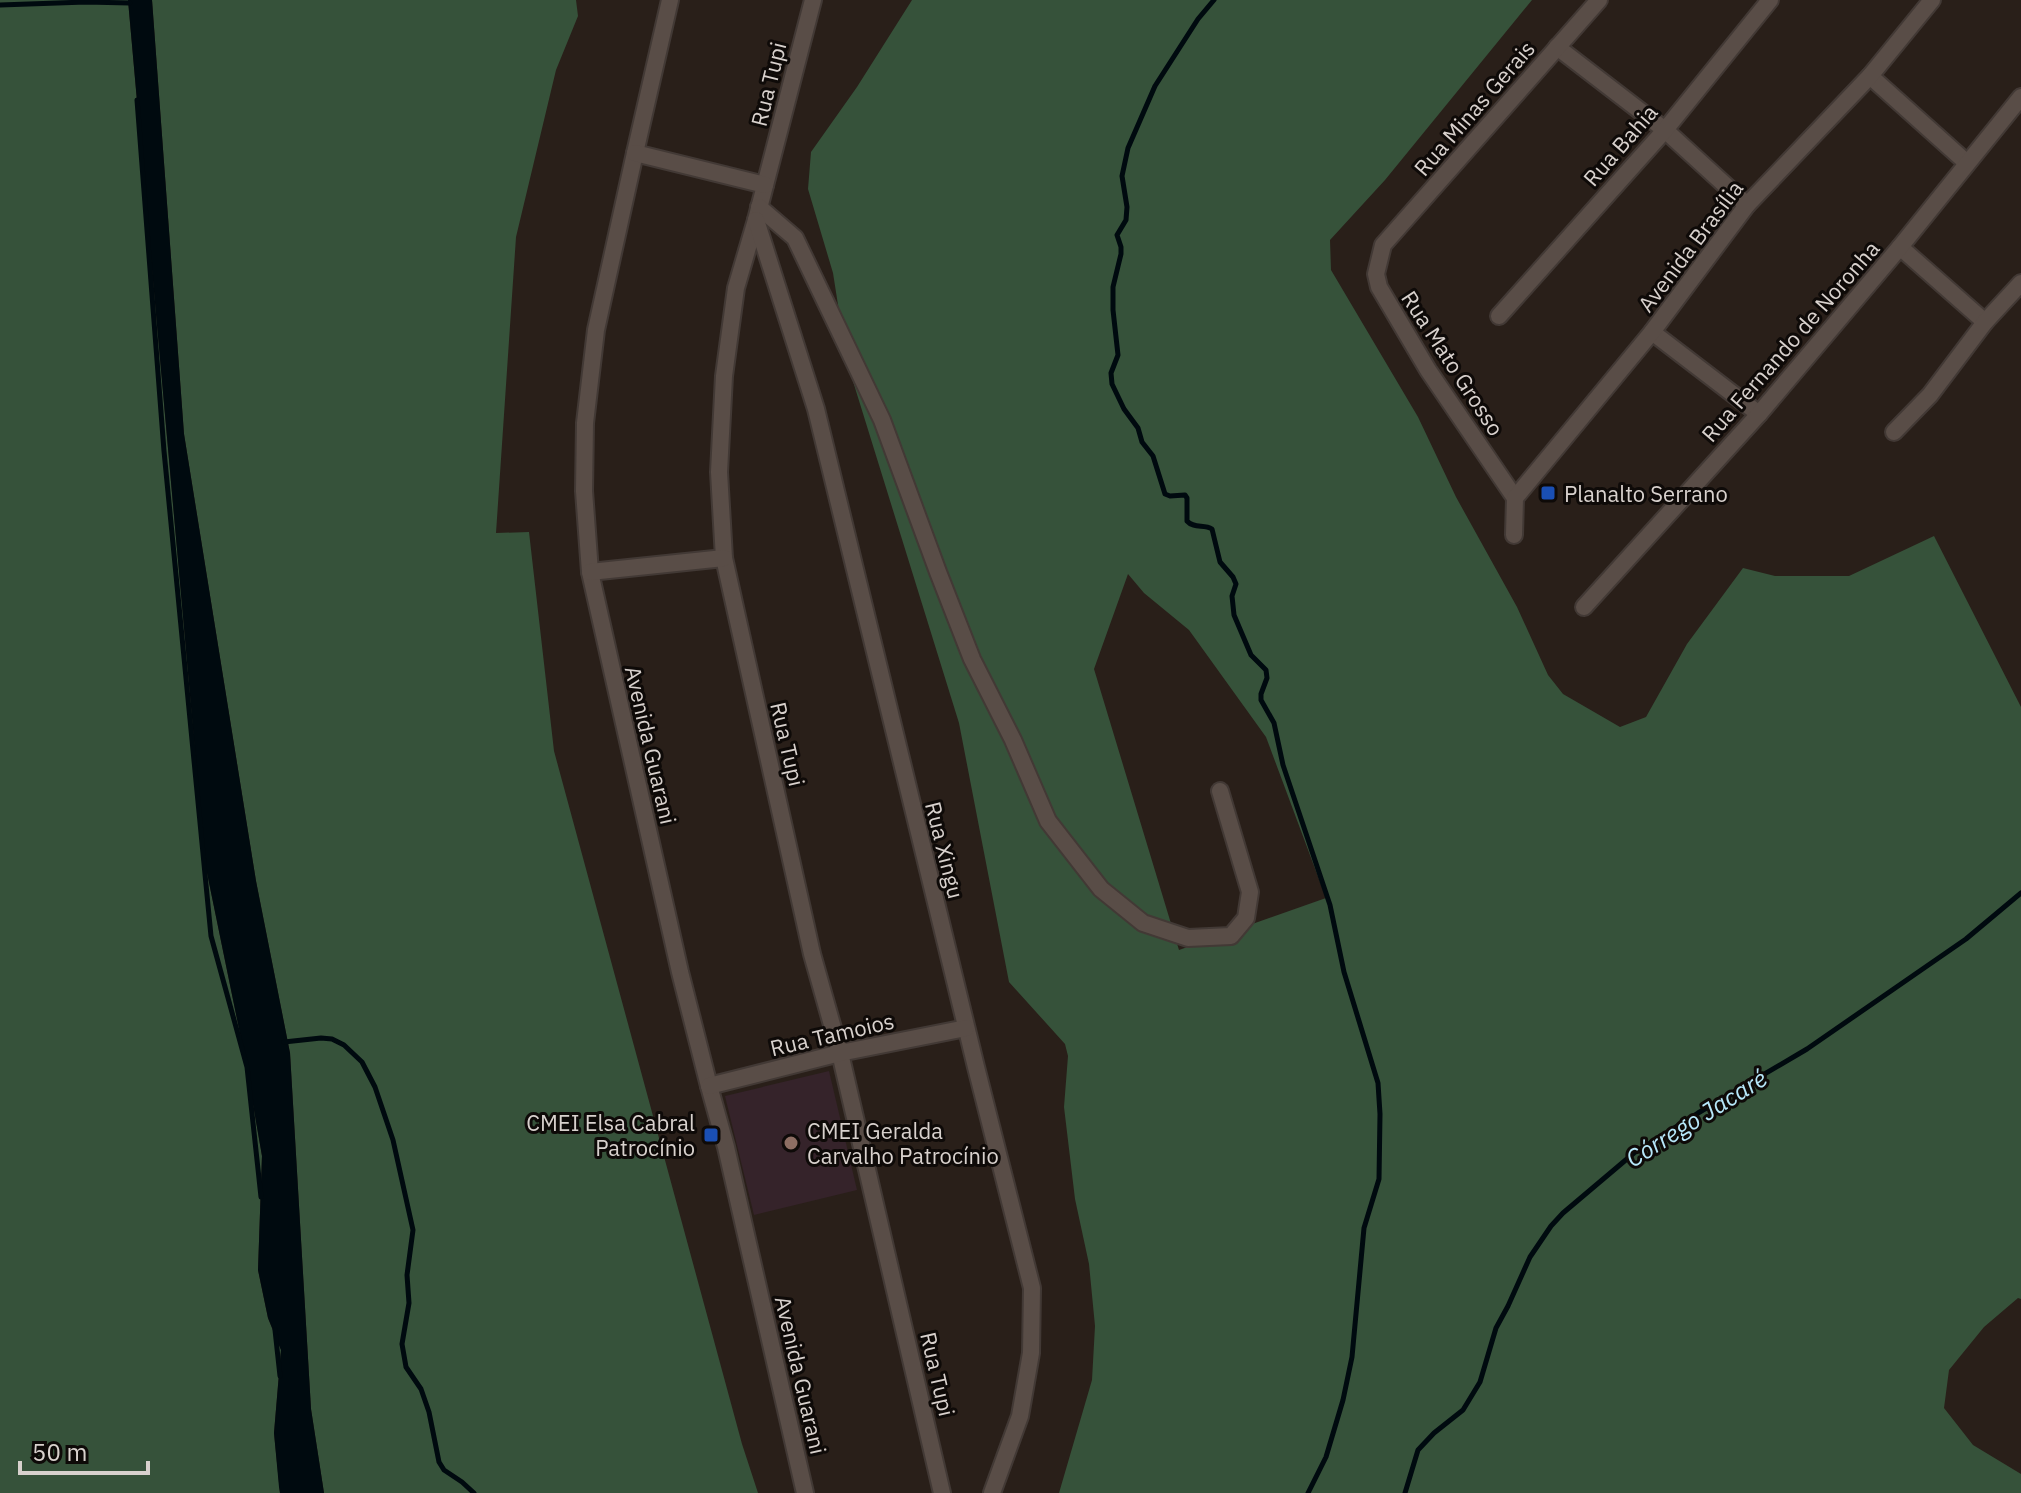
<svg xmlns="http://www.w3.org/2000/svg" width="2021" height="1493" viewBox="0 0 2021 1493" font-family="'IBM Plex Sans',sans-serif">
  <style>
    .education { fill: #35232a }
    .green { fill: #36523a; fill-rule: evenodd }
    .water { fill: #000a0f }
    .lines { fill: none; stroke-linecap: round; stroke-linejoin: round }
    .stream { stroke: #000a0f; stroke-width: 5 }
    .minor-casing { stroke: #423935; stroke-width: 20 }
    .minor { stroke: #594d47; stroke-width: 16 }
    .transit-dot { fill: #1a4fb4; stroke: #0e0a08; stroke-width: 3 }
    .education-dot { fill: #8d6e63; stroke: #0e0a08; stroke-width: 3 }
    .labels { text-anchor: middle; dominant-baseline: central; stroke-width: 6; stroke-linejoin: round; paint-order: stroke }
    .street-label { font-size: 22px; fill: #d8d1cd; stroke: #0e0a08 }
    .poi-label { font-size: 22px; fill: #d8d1cd; stroke: #0e0a08; text-anchor: start }
    .water-label { font-size: 24px; font-style: italic; fill: #b7e8fa; stroke: #0e0a08 }
  </style>
  <rect width="100%" height="100%" fill="#291f19"/>
  <polygon class="education" points="829,1071 857,1190 754,1215 725,1096"/>
  <g class="green">
    <polygon points="0,0 128,0 205,863 245,1058 262,1156 258,1270 268,1318 281,1350 274,1433 280,1493 0,1493"/>
    <polygon points="152,0 576,0 578,16 556,70 516,237 496,533 529,532 554,751 742,1444 758,1493 324,1493 311,1409 290,1053 256,881 184,434"/>
    <path d="M912,0H1532L1385,180L1330,240L1331,270L1418,417L1456,497L1517,607L1548,675L1563,694L1620,727L1646,717L1687,644L1743,568L1775,576H1849L1934,536L2021,707V1299L2018,1298L1984,1327L1949,1370L1944,1408L1973,1445L2021,1474V1493H1059L1092,1380L1095,1326L1089,1264L1075,1199L1064,1107L1068,1056L1065,1044L1009,982L959,723L847,362L833,273L808,189L811,152L857,87ZM1128,574L1144,593L1189,630L1266,737L1326,898L1179,950L1094,669Z"/>
  </g>
  <polygon class="water" points="128,0 152,0 184,434 256,881 290,1053 311,1409 324,1493 280,1493 279,1487 274,1433 281,1350 268,1318 258,1270 262,1156 245,1058 205,863"/>
  <g class="lines">
    <g class="stream">
      <path d="M1214,0L1198,19L1155,86L1128,148L1122,176L1127,207L1126,220L1117,235L1121,247V254L1113,287V310L1118,355L1111,373L1112,384L1124,409L1138,428L1142,442L1153,456L1165,494L1170,496L1185,495L1187,498V521C1194,529 1204,524 1212,529L1220,562L1233,577L1236,584L1232,596L1234,615L1251,655L1266,670L1267,678L1261,694V700L1274,723L1283,765L1330,905L1344,972L1378,1083L1380,1114L1379,1179L1364,1228L1352,1357L1343,1400L1326,1457L1308,1493"/>
      <polyline points="0,5 86,2 130,3"/>
      <polyline points="137,100 164,451 211,936 247,1067 261,1197"/>
      <polyline points="284,1042 321,1038 332,1039 344,1045 362,1062 375,1087 393,1140 413,1230 407,1275 409,1303 402,1344 406,1367 421,1389 429,1412 439,1462 444,1470 462,1482 474,1493"/>
      <polyline points="275,1330 280,1376"/>
      <polyline points="1405,1493 1418,1450 1434,1433 1463,1410 1480,1382 1496,1328 1508,1306 1530,1257 1551,1226 1563,1213 1634,1153 1698,1113 1807,1049 1966,939 2021,893"/>
    </g>
    <defs>
      <g id="minor">
        <polyline points="670,0 635,153 596,330 585,423 584,491 590,572 680,972 709,1086 726,1147 805,1493"/>
        <polyline points="813,0 756,220 736,288 724,376 719,472 724,558 812,954 840,1053 942,1493"/>
        <polyline points="1557,47 1665,130 1747,205"/>
        <polyline points="1870,76 1967,163"/>
        <polyline points="635,153 765,185"/>
        <polyline points="759,207 795,238 882,420 938,572 972,659 1013,740 1048,821 1101,889 1143,923 1188,938 1231,936 1246,918 1250,892 1220,791"/>
        <polyline points="756,220 816,409 976,1067 1032,1288 1031,1353 1020,1416 992,1493"/>
        <polyline points="1900,247 1985,322"/>
        <polyline points="1499,316 1665,130 1770,0"/>
        <polyline points="1652,332 1759,414"/>
        <polyline points="1894,432 1930,395 1985,322 2021,283"/>
        <polyline points="1515,498 1428,370 1379,287 1376,274 1383,245 1599,0"/>
        <polyline points="1514,535 1515,498 1652,332 1747,205 1870,76 1932,0"/>
        <polyline points="590,572 724,558"/>
        <polyline points="1584,607 1759,414 1900,247 2021,97"/>
        <polyline points="709,1086 840,1053 966,1028"/>
      </g>
    </defs>
    <use href="#minor" class="minor-casing"/>
    <use href="#minor" class="minor"/>
  </g>
  <g class="transit-dot">
    <rect x="1540" y="485" width="16" height="16" rx="4"/>
    <rect x="703" y="1127" width="16" height="16" rx="4"/>
  </g>
  <circle class="education-dot" cx="791" cy="1143" r="8"/>
  <g class="labels">
    <g class="street-label">
      <text transform="translate(768 84) rotate(-76)">Rua Tupi</text>
      <text transform="translate(1474 108) rotate(-49)">Rua Minas Gerais</text>
      <text transform="translate(1620 145) rotate(-49)">Rua Bahia</text>
      <text transform="translate(1690 246) rotate(-53)">Avenida Brasília</text>
      <text transform="translate(1790 341) rotate(-49)">Rua Fernando de Noronha</text>
      <text transform="translate(1453 363) rotate(57)">Rua Mato Grosso</text>
      <text transform="translate(788 744) rotate(77)">Rua Tupi</text>
      <text transform="translate(651 745) rotate(77)">Avenida Guarani</text>
      <text transform="translate(945 850) rotate(76)">Rua Xingu</text>
      <text transform="translate(832 1034) rotate(-13)">Rua Tamoios</text>
      <text transform="translate(938 1374) rotate(77)">Rua Tupi</text>
      <text transform="translate(801 1375) rotate(77)">Avenida Guarani</text>
    </g>
    <g class="poi-label">
      <text x="1564" y="493">Planalto Serrano</text>
      <text x="695" y="1122" text-anchor="end">CMEI Elsa Cabral<tspan x="695" dy="25">Patrocínio</tspan></text>
      <text x="807" y="1130">CMEI Geralda<tspan x="807" dy="25">Carvalho Patrocínio</tspan></text>
    </g>
    <g class="water-label">
      <text transform="translate(1696 1118) rotate(-32)">Córrego Jacaré</text>
    </g>
  </g>
  <path d="M20 1461v12h128v-12" fill="none" stroke="#d8d1cd" stroke-width="4"/>
  <text x="32" y="1461" font-size="24" fill="#d8d1cd" stroke="#0e0a08" stroke-width="6" paint-order="stroke">50 m</text>
</svg>
